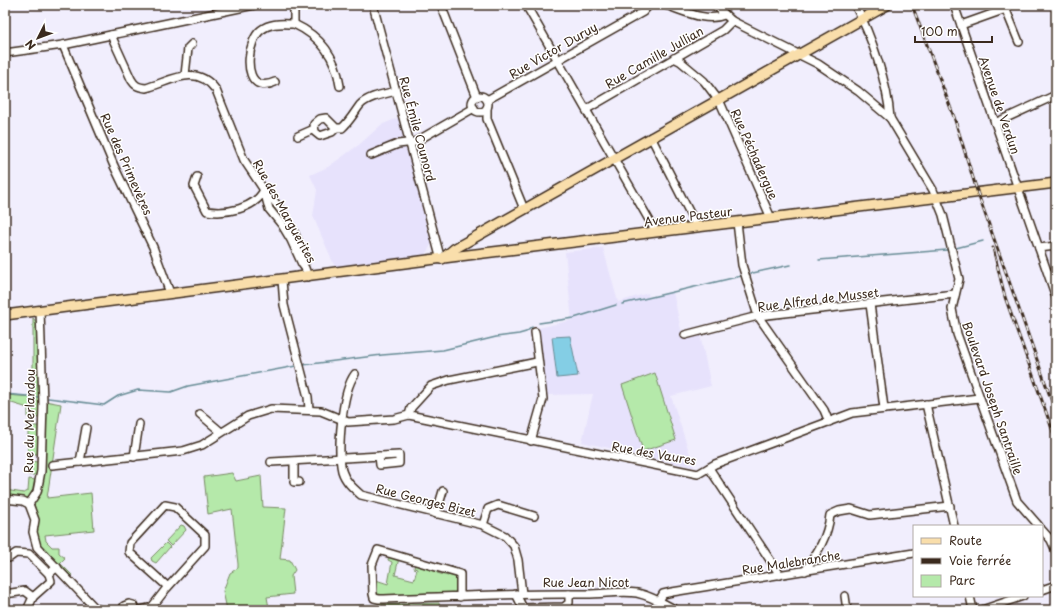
<svg xmlns="http://www.w3.org/2000/svg" width="1061" height="615" viewBox="0 0 1061 615" font-family="'Playpen Sans',sans-serif">
  <style>
    .built { fill: #e7e2fc }
    .green { fill: #b5e9aa; stroke: #788a64 }
    .water { fill: #84cee5; stroke: #678c95 }
    .lines { fill: none; stroke-linecap: round; stroke-linejoin: round }
    .stream { stroke: #678c95; stroke-width: 1.5 }
    .minor-casing { stroke: #3b2a1e; stroke-width: 10 }
    .major-casing { stroke: #3b2a1e; stroke-width: 12 }
    .minor { stroke: #fff; stroke-width: 7 }
    .major { stroke: #f9deab; stroke-width: 9 }
    .rail-casing { stroke: #3b2a1e; stroke-width: 3 }
    .rail { stroke: #fff; stroke-width: 1.5; stroke-dasharray: 4.5; stroke-linecap: butt }
    .labels { text-anchor: middle; dominant-baseline: central; stroke-width: 3; stroke-linejoin: round; paint-order: stroke }
    .street-label { font-size: 12px; fill: #3b2a1e; stroke: #fff }
  </style>
  <rect width="100%" height="100%" fill="#f1eefd"/>
  <filter id="ink" filterUnits="userSpaceOnUse"><feTurbulence type="fractalNoise" baseFrequency=".025" numOctaves="2"/><feDisplacementMap in="SourceGraphic" scale="8" xChannelSelector="R" yChannelSelector="G"/><feConvolveMatrix kernelMatrix="1 2 1 2 8 2 1 2 1" color-interpolation-filters="sRGB"/></filter>
  <g filter="url(#ink)">
    <g class="built">
      <polygon points="400,117 428,232 433,242 425,255 335,267 313,216 317,190 310,175 328,167 360,144 381,125"/>
      <polygon points="603,248 618,302 648,293 649,297 673,292 683,339 700,335 711,386 671,396 694,467 582,442 593,394 546,395 539,328 572,320 565,252"/>
    </g>
    <g class="green">
      <polygon points="33,318 37,323 39,418 28,417 28,408 5,401 5,395 33,397"/>
      <polygon points="655,373 676,440 643,451 622,385"/>
      <path d="M45,401L61,404L47,498L91,493L94,530L45,535L46,541L52,547H59V553L65,558L60,563L72,575L69,577C61,568 38,549 36,538C33,526 39,518 34,504L40,492Z"/>
      <polygon points="28,426 39,426 38,454 28,454"/>
      <polygon points="29,461 38,462 37,475 28,475"/>
      <polygon points="232,473 236,481 261,476 263,507 286,508 280,559 290,560 295,570 291,576 293,594 267,597 269,608 439,603 440,610 227,610 223,591 230,573 238,568 238,564 232,509 208,514 204,477"/>
      <polygon points="29,479 35,480 35,489 29,498 23,499 5,496 5,490 24,493 28,491"/>
      <polygon points="181,525 184,526 186,530 171,546 166,541"/>
      <polygon points="166,543 170,547 156,563 152,561 151,558"/>
      <polygon points="389,555 399,558 395,575 414,580 417,569 414,568 415,563 438,569 437,573 448,576 450,573 458,576 458,595 380,597 375,594 376,580 388,584 392,562 388,560"/>
    </g>
    <polygon class="water" points="570,336 578,376 557,378 552,337"/>
    <g class="lines">
      <g class="stream">
        <polyline points="956,248 983,241"/>
        <polyline points="819,260 947,250"/>
        <polyline points="748,274 790,265"/>
        <polyline points="622,304 741,276"/>
        <polyline points="539,323 574,318 616,305"/>
        <polyline points="303,365 382,355 443,350 496,337 519,334 526,332 532,327"/>
        <polyline points="5,394 38,397"/>
        <polyline points="48,398 104,405 118,396 138,390 171,392 188,386 296,366"/>
      </g>
      <defs>
        <g id="minor">
          <polyline points="373,5 441,260"/>
          <polyline points="441,5 477,97"/>
          <polyline points="526,5 656,232"/>
          <path d="M665,5C682,10 706,23 724,15"/>
          <polyline points="715,5 732,21 818,64 858,91 890,118 933,190 943,215 959,279 952,309 957,334 1017,501 1039,526"/>
          <path d="M855,5C871,34 888,85 890,118"/>
          <polyline points="954,5 1056,297"/>
          <polyline points="1004,5 1019,42"/>
          <path d="M294,24C320,36 336,57 340,86"/>
          <polyline points="961,25 1006,9"/>
          <path d="M111,35L131,79C135,86 138,87 146,88C171,81 196,63 216,90L244,160L264,190L269,209L282,225L291,240L302,264L305,268L308,277"/>
          <polyline points="63,45 114,166 153,247 170,293"/>
          <polyline points="5,53 63,45 254,5"/>
          <polyline points="674,58 680,61 704,81 720,102 771,218"/>
          <polyline points="185,75 188,48 192,44"/>
          <path d="M275,82C271,84 265,85 260,84C243,78 248,40 261,30C271,22 283,24 294,24V5"/>
          <circle cx="480" cy="104" r="8"/>
          <polyline points="487,100 643,12 649,5"/>
          <polyline points="487,108 487,119 524,209"/>
          <polyline points="587,109 723,30 732,21"/>
          <polyline points="995,123 1056,95"/>
          <path d="M336,128L332,132L320,136L315,132L314,124L320,119L326,118L336,128H342C350,121 354,113 360,105C369,96 385,94 396,91"/>
          <polyline points="298,136 314,129"/>
          <polyline points="651,137 697,227"/>
          <polyline points="371,155 398,144 415,142 474,108"/>
          <path d="M197,177L194,186L207,211C226,214 255,209 264,190"/>
          <path d="M264,190C284,210 298,236 305,262"/>
          <polyline points="737,222 742,265 758,316 824,410 829,422"/>
          <polyline points="1039,248 1056,246"/>
          <polyline points="282,280 284,305 308,397 309,409"/>
          <polyline points="870,304 884,408"/>
          <polyline points="685,335 758,316 955,294"/>
          <path d="M355,374C342,391 337,449 342,471C345,481 353,488 361,495L483,525L505,536L514,546L518,560L522,594"/>
          <polyline points="926,404 954,526"/>
          <polyline points="200,414 221,432"/>
          <polyline points="409,415 411,408 431,386 449,380 537,362"/>
          <polyline points="531,441 543,399 535,332"/>
          <polyline points="134,457 139,424"/>
          <polyline points="80,462 86,428"/>
          <polyline points="271,462 399,455 399,463 380,465 379,456"/>
          <polyline points="294,462 294,482 299,482"/>
          <polyline points="52,465 183,451 202,445 248,416 271,409 321,411 348,422 394,419 409,415 698,474 715,464 852,413 979,398"/>
          <polyline points="709,468 780,575"/>
          <polyline points="5,499 23,501 29,504"/>
          <polyline points="29,504 37,492 41,471 43,404 40,310"/>
          <polyline points="29,504 35,520 33,532 37,547 95,608 100,610"/>
          <polyline points="436,514 443,491"/>
          <polyline points="483,525 488,509 498,505 534,516"/>
          <polyline points="1042,530 1051,540 1056,551"/>
          <polyline points="5,557 9,558 16,553 29,554 49,574"/>
          <path d="M805,571C817,553 828,537 830,515L839,511L851,509L870,515L950,506"/>
          <polyline points="1042,590 1056,585"/>
          <polyline points="5,594 25,591 33,597 51,581 49,574 57,567"/>
          <polyline points="516,594 523,608 564,607 569,603 569,594"/>
          <polyline points="845,596 847,610"/>
          <polyline points="970,596 973,610"/>
          <path d="M460,597V574L378,550L372,565L373,594L374,598L379,599C447,597 514,593 582,594C601,595 619,590 637,593C651,596 663,603 676,610"/>
          <polyline points="659,601 663,594 672,592 914,553"/>
          <polyline points="28,608 33,597"/>
          <polyline points="123,610 124,606 129,604 133,605 135,610"/>
          <polyline points="141,610 152,607 166,589 168,587 205,546 205,535 175,507 165,505 130,543 129,552 168,587"/>
          <polyline points="982,610 1023,596"/>
        </g>
        <g id="major">
          <polyline points="442,259 454,249 887,5"/>
          <polyline points="5,315 451,257 1056,183"/>
        </g>
      </defs>
      <use href="#minor" class="minor-casing"/>
      <use href="#major" class="major-casing"/>
      <use href="#minor" class="minor"/>
      <use href="#major" class="major"/>
      <defs>
        <g id="rail">
          <polyline points="912,5 954,117 978,194 1056,413"/>
          <polyline points="993,248 1005,297 1056,440"/>
        </g>
      </defs>
      <use href="#rail" class="rail-casing"/>
      <use href="#rail" class="rail"/>
    </g>
  </g>
  <g class="labels">
    <g class="street-label">
      <text transform="translate(553 50) rotate(-30)">Rue Victor Duruy</text>
      <text transform="translate(654 57) rotate(-30)">Rue Camille Jullian</text>
      <text transform="translate(1000 105) rotate(71)">Avenue de Verdun</text>
      <text transform="translate(418 129) rotate(75)">Rue Émile Counord</text>
      <text transform="translate(755 154) rotate(66)">Rue Péchadergue</text>
      <text transform="translate(127 164) rotate(66)">Rue des Primevères</text>
      <text transform="translate(285 211) rotate(61)">Rue des Marguerites</text>
      <text transform="translate(688 216) rotate(-7)">Avenue Pasteur</text>
      <text transform="translate(818 299) rotate(-7)">Rue Alfred de Musset</text>
      <text transform="translate(993 398) rotate(71)">Boulevard Joseph Santraille</text>
      <text transform="translate(29 421) rotate(-89)">Rue du Merlandou</text>
      <text transform="translate(654 453) rotate(10)">Rue des Vaures</text>
      <text transform="translate(426 500) rotate(14)">Rue Georges Bizet</text>
      <text transform="translate(791 562) rotate(-9)">Rue Malebranche</text>
      <text x="586" y="582">Rue Jean Nicot</text>
    </g>
  </g>
  <rect width="1061" height="615" fill="none" stroke="#fff" stroke-width="20"/>
  <rect x="10" y="10" width="1041" height="595" fill="none" stroke="#3b2a1e" stroke-width="1.5" filter="url(#ink)"/>
  <rect x="913" y="525" width="130" height="72" fill="#ffffff" stroke="#b1aaa5"/>
  <rect x="921" y="538" width="20" height="6" fill="#f9deab" stroke="#b1aaa5"/>
  <text x="949" y="545" font-size="12" fill="#3b2a1e">Route</text>
  <rect x="921" y="558" width="20" height="6" fill="#3b2a1e" stroke="#b1aaa5"/>
  <text x="949" y="565" font-size="12" fill="#3b2a1e">Voie ferrée</text>
  <rect x="921" y="575" width="20" height="12" fill="#b5e9aa" stroke="#b1aaa5"/>
  <text x="949" y="585" font-size="12" fill="#3b2a1e">Parc</text>
  <g transform="translate(38 38) rotate(228)" stroke="#ffffff" stroke-width="3" paint-order="stroke">
  <path d="M0-3L7 15L0 10L-7 15Z" fill="#3b2a1e"/>
  <text y="-6" font-size="11" font-weight="bold" text-anchor="middle" fill="#3b2a1e">N</text>
  </g>
  <path d="M915 36v6h77v-6" fill="none" stroke="#3b2a1e" stroke-width="2"/>
  <text x="921" y="36" font-size="12" fill="#3b2a1e" stroke="#ffffff" stroke-width="3" paint-order="stroke">100 m</text>
</svg>
